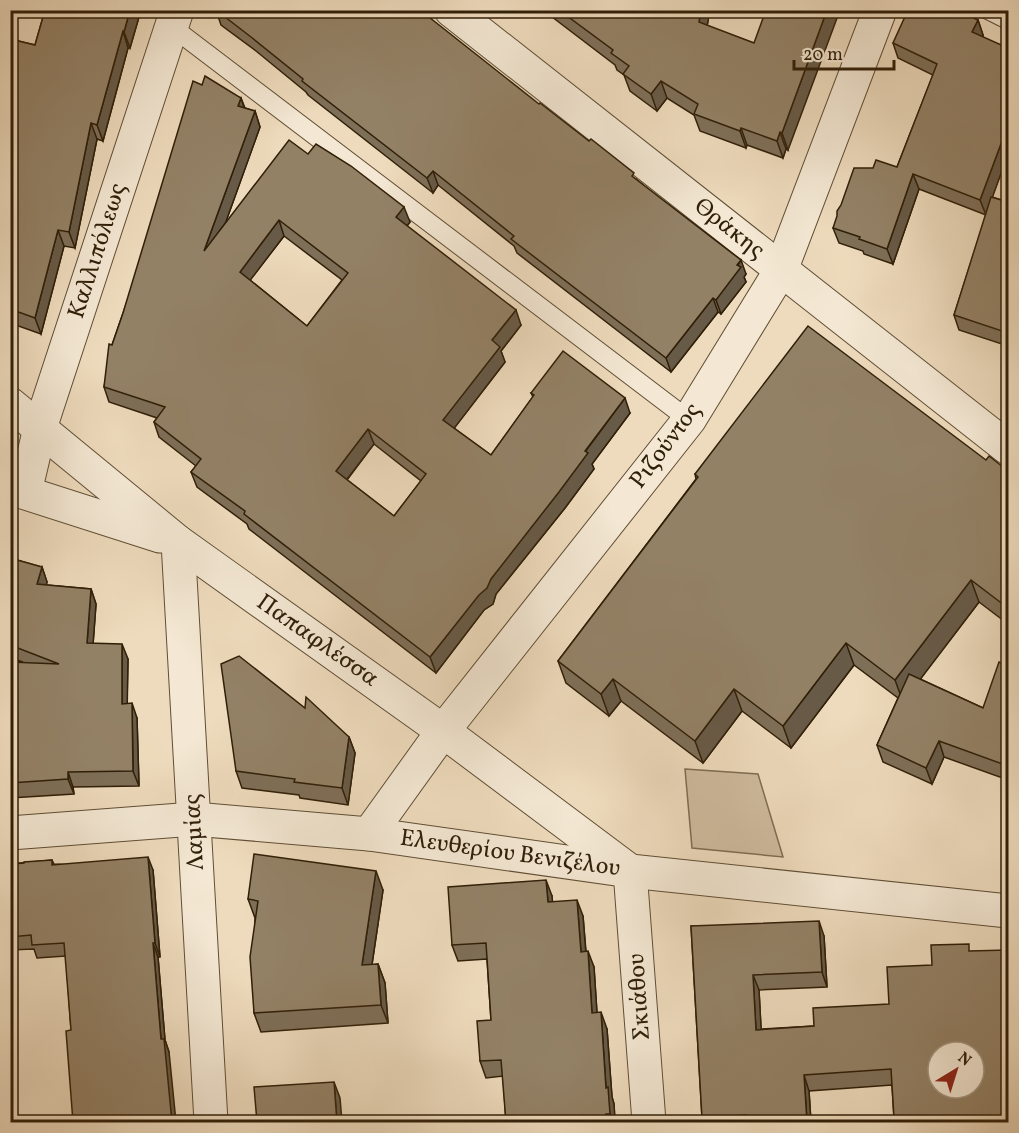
<svg xmlns="http://www.w3.org/2000/svg" width="1019" height="1133" viewBox="0 0 1019 1133" font-family="Vollkorn,serif">
  <style>
    .green { fill: #cebb9e; stroke: #7f6d53; stroke-width: 1.5 }
    .lines { fill: none; stroke-linecap: round; stroke-linejoin: round }
    .service-casing { stroke: #604e35; stroke-width: 20 }
    .minor-casing { stroke: #604e35; stroke-width: 35 }
    .tertiary-casing { stroke: #604e35; stroke-width: 35 }
    .service { stroke: #f4e8d4; stroke-width: 18 }
    .minor { stroke: #f4e8d4; stroke-width: 33 }
    .tertiary { stroke: #f4e8d4; stroke-width: 33 }
    .wall { fill: #7e6f58; stroke: #301f08; stroke-width: 1.5; fill-rule: evenodd }
    .shaded-wall { fill: #675a47; stroke: #301f08; stroke-width: 1.5 }
    .building { fill: #938166; stroke: #301f08; stroke-width: 1.5; fill-rule: evenodd }
    .labels { text-anchor: middle; dominant-baseline: central; stroke-width: 6; stroke-linejoin: round; paint-order: stroke }
    .street-label { font-size: 24px; fill: #301f08; stroke: #f4e8d4 }
  </style>
  <rect width="100%" height="100%" fill="#eedbbd"/>
  <filter id="stains"><feTurbulence type="fractalNoise" baseFrequency=".00333" numOctaves="4"/><feColorMatrix values="0 0 0 0 .2 0 0 0 0 .09 0 0 0 0 .02 0 0 0 .5 -.17"/></filter>
  <radialGradient id="worn" r=".72"><stop offset=".6" stop-color="#630" stop-opacity="0"/><stop offset="1" stop-color="#630" stop-opacity=".3"/></radialGradient>
  <polygon class="green" points="685,769 758,774 783,857 692,848"/>
  <g class="lines">
    <defs>
      <g id="service">
        <polyline points="988,10 1008,20"/>
        <polyline points="172,27 689,420"/>
      </g>
      <g id="minor">
        <polyline points="10,404 178,542 443,731 630,871 649,1122"/>
        <polyline points="10,488 160,536"/>
        <polyline points="25,492 40,428 177,10"/>
        <polyline points="178,542 211,1122"/>
        <polyline points="369,834 443,731 689,420 781,270 880,10"/>
      </g>
      <g id="tertiary">
        <polyline points="451,10 1008,448"/>
        <polyline points="10,833 194,819 369,834 630,871 1008,911"/>
      </g>
    </defs>
    <use href="#service" class="service-casing"/>
    <use href="#minor" class="minor-casing"/>
    <use href="#tertiary" class="tertiary-casing"/>
    <use href="#service" class="service"/>
    <use href="#minor" class="minor"/>
    <use href="#tertiary" class="tertiary"/>
  </g>
  <g class="wall">
    <polygon points="45,10 141,10 130,48 128,48 103,141 97,139 75,248 64,246 41,334 10,323 10,39 35,45"/>
    <polygon points="216,10 636,179 746,274 744,277 746,282 721,314 718,312 671,372 517,253 514,246 438,185 433,193 308,95 306,92 256,51 221,25"/>
    <polygon points="543,10 707,10 709,15 707,26 754,43 788,150 786,149 783,158 747,145 746,148 700,131 694,115 667,98 657,111 630,91 624,75 617,70 615,65"/>
    <polygon points="969,10 967,15 978,20 983,35 983,37 1008,154 992,197 1008,202 1008,346 959,330 954,315 986,215 919,189 893,264 864,254 863,251 839,243 833,228 897,167 933,75 898,58 893,43"/>
    <path d="M202,85L241,98L245,108L255,111L260,127L225,224L308,154L410,222L407,226L521,325L501,351L505,362L454,428L491,455L533,397L531,393L630,413L592,464L594,469L565,508L496,594L493,604L484,610L436,673L249,529L247,524L197,487L191,472L196,466L159,437L154,422L157,418L109,402L104,387L112,345ZM284,236L342,280L307,326L250,280ZM374,444L421,481L394,516L347,480Z"/>
    <polygon points="986,460 1008,471 1008,624 979,602 920,679 983,708 1008,666 1008,780 944,757 932,784 883,762 877,745 898,698 854,665 791,748 742,711 703,763 621,701 609,716 566,683 558,661 696,479 695,474"/>
    <polygon points="10,558 42,567 47,582 46,585 91,589 96,604 93,644 128,659 127,703 137,718 139,786 73,787 74,794 10,798 10,662 23,662 10,658"/>
    <polygon points="305,708 349,737 355,753 348,805 300,798 299,795 242,788 236,771"/>
    <polygon points="52,860 54,864 153,870 160,957 158,957 165,1040 169,1052 71,1030 66,956 37,958 34,949 10,950 10,864"/>
    <polygon points="383,890 372,965 378,964 385,983 388,1023 261,1032 254,1013 255,918 248,899"/>
    <polygon points="552,896 552,902 583,916 586,951 594,967 597,1013 607,1029 612,1097 614,1104 615,1122 506,1122 503,1076 486,1078 480,1061 491,1020 487,959 458,961 452,945"/>
    <polygon points="691,926 824,936 827,987 759,990 761,1029 814,1026 1008,1122 896,1122 894,1118 892,1085 809,1091 811,1122 704,1122 702,1118"/>
  </g>
  <g class="shaded-wall">
    <polygon points="130,10 141,10 130,48 124,32"/>
    <polygon points="701,10 707,10 709,15 705,39 699,22"/>
    <polygon points="827,10 840,10 788,150 782,133"/>
    <polygon points="969,10 962,26 956,11"/>
    <polygon points="978,20 983,35 978,47 972,32"/>
    <polygon points="123,31 128,48 103,141 97,125"/>
    <polygon points="661,81 667,98 657,111 651,94"/>
    <polygon points="241,98 246,113 238,106"/>
    <polygon points="255,111 260,127 210,266 204,251"/>
    <polygon points="91,123 97,139 75,248 69,232"/>
    <polygon points="1008,125 1008,154 986,215 980,200"/>
    <polygon points="741,128 747,145 746,148 740,131"/>
    <polygon points="780,132 786,149 783,158 777,141"/>
    <polygon points="433,171 438,185 433,193 427,178"/>
    <polygon points="913,174 919,189 893,264 887,249"/>
    <polygon points="404,207 410,222 401,233 396,217"/>
    <polygon points="279,220 284,236 245,287 240,272"/>
    <polygon points="58,230 64,246 41,334 35,318"/>
    <polygon points="741,260 746,274 744,277 746,282 721,314 716,300"/>
    <polygon points="713,298 718,312 671,372 666,358"/>
    <polygon points="516,310 521,325 501,351 505,362 449,435 443,420 492,340"/>
    <polygon points="625,398 630,413 592,464 594,469 565,508 496,594 493,604 484,610 436,673 430,657 491,579"/>
    <polygon points="368,429 374,444 341,487 336,471"/>
    <polygon points="42,567 47,582 42,600 37,584"/>
    <polygon points="971,580 979,602 903,702 895,680"/>
    <polygon points="91,589 96,604 92,659 87,643"/>
    <polygon points="846,643 854,665 791,748 783,726"/>
    <polygon points="122,644 128,659 127,719 122,704"/>
    <polygon points="613,679 621,701 609,716 601,694"/>
    <polygon points="734,689 742,711 703,763 695,741"/>
    <polygon points="132,703 137,718 139,786 133,771"/>
    <polygon points="349,737 355,753 348,805 342,788"/>
    <polygon points="939,741 944,757 932,784 926,768"/>
    <polygon points="68,772 73,787 74,794 68,779"/>
    <polygon points="148,857 153,870 160,957 155,943"/>
    <polygon points="376,871 383,890 369,984 362,965"/>
    <polygon points="546,880 552,896 554,918 548,902"/>
    <polygon points="577,900 583,916 587,968 581,952"/>
    <polygon points="819,921 824,936 827,987 822,972"/>
    <polygon points="153,943 158,957 165,1040 169,1052 176,1122 172,1122 161,1039"/>
    <polygon points="588,951 594,967 598,1029 592,1013"/>
    <polygon points="378,964 385,983 388,1023 381,1005"/>
    <polygon points="753,975 759,990 762,1045 756,1030"/>
    <polygon points="601,1012 607,1029 612,1097 614,1104 615,1122 613,1122 610,1114 606,1088"/>
    <polygon points="804,1075 809,1091 811,1122 807,1122"/>
    <polygon points="334,1082 340,1098 342,1122 337,1122"/>
  </g>
  <g class="building">
    <polygon points="45,10 130,10 124,32 123,31 97,125 91,123 69,232 58,230 35,318 10,309 10,39 35,45"/>
    <polygon points="216,10 420,10 539,104 540,103 589,141 591,139 634,173 632,176 741,260 737,265 741,267 716,300 713,298 666,358 511,239 514,236 433,171 427,178 302,81 303,79 251,37"/>
    <polygon points="559,10 701,10 699,22 754,43 766,10 827,10 782,133 780,132 777,141 741,128 740,131 694,114 698,104 661,81 651,94 623,74 629,66 611,53 613,50"/>
    <polygon points="908,10 956,10 978,20 972,32 1008,48 1008,125 980,200 913,174 887,249 859,239 860,237 833,228 837,216 837,211 841,205 854,168 873,168 876,160 897,167 937,64 893,43"/>
    <path d="M205,76L241,98L238,106L255,111L204,251L289,140L308,154L316,144L351,166L404,207L396,217L516,310L492,340L500,347L443,420L491,455L534,395L531,393L563,351L625,398L585,451L588,453L559,492L491,579L487,588L479,595L430,657L244,514L245,511L191,472L201,459L154,422L165,407L104,387L109,344L112,345L123,313L193,81L202,85ZM279,220L348,273L307,326L240,272ZM368,429L426,474L394,516L336,471Z"/>
    <polygon points="991,197 1008,202 1008,333 954,315"/>
    <polygon points="808,326 986,460 989,456 1008,471 1008,608 971,580 895,680 846,643 783,726 734,689 695,741 613,679 601,694 558,661 698,477 695,474"/>
    <polygon points="10,558 42,567 37,584 91,589 87,643 122,644 122,704 132,703 133,771 68,772 68,779 10,783 10,662 59,664 10,645"/>
    <polygon points="239,656 305,708 306,697 349,737 342,788 294,782 295,779 236,771 221,664"/>
    <polygon points="999,662 1008,666 1008,766 939,741 926,768 877,745 909,674 983,708"/>
    <polygon points="254,854 376,871 362,965 378,964 381,1005 254,1013 250,957 258,901 248,899"/>
    <polygon points="148,857 155,943 153,943 161,1039 164,1039 172,1122 73,1122 66,1031 71,1030 64,943 32,945 31,935 10,937 10,864 24,863 24,862 52,860 52,865"/>
    <polygon points="546,880 548,902 577,900 581,952 588,951 592,1013 601,1012 606,1088 608,1087 610,1114 606,1114 607,1122 506,1122 501,1060 480,1061 477,1021 491,1020 486,943 452,945 448,887"/>
    <path d="M819,921L822,972L753,975L756,1030L814,1026L813,1008L889,1004L887,967L932,965L931,945L969,944V951L1008,950V1122H928V1117L894,1118L891,1069L804,1075L807,1122H747L746,1115L702,1118L691,926ZM938,1052H974V1088H938Z"/>
    <polygon points="334,1082 337,1122 257,1122 254,1087"/>
  </g>
  <g class="labels">
    <g class="street-label">
      <text transform="translate(729 229) rotate(38)">Θράκης</text>
      <text transform="translate(98 251) rotate(-72)">Καλλιπόλεως</text>
      <text transform="translate(666 446) rotate(-53)">Ριζούντος</text>
      <text transform="translate(317 641) rotate(35)">Παπαφλέσσα</text>
      <text transform="translate(195 832) rotate(-93)">Λαμίας</text>
      <text transform="translate(510 854) rotate(8)">Ελευθερίου Βενιζέλου</text>
      <text transform="translate(640 997) rotate(-94)">Σκιάθου</text>
    </g>
  </g>
  <rect width="1019" height="1133" fill="none" stroke="#eedbbd" stroke-width="36"/>
  <rect x="12" y="12" width="995" height="1109" fill="none" stroke="#301f08" stroke-width="3"/>
  <rect x="18" y="18" width="983" height="1097" fill="none" stroke="#301f08" stroke-width="1.5"/>
  <g transform="translate(956 1070) rotate(38)"><circle r="28" fill="#f4e8d4" stroke="#a69882" stroke-width="1.5"/>
  <path d="M0-4.5L10 22L0 15L-10 22Z" fill="#8f2418"/>
  <text y="-9" font-size="16" font-weight="bold" text-anchor="middle" fill="#301f08">N</text>
  </g>
  <path d="M794 60v9h100v-9" fill="none" stroke="#301f08" stroke-width="3"/>
  <text x="803" y="60" font-size="18" fill="#301f08" stroke="#f4e8d4" stroke-width="4.5" paint-order="stroke">20 m</text>
  <rect width="100%" height="100%" filter="url(#stains)"/>
  <rect width="100%" height="100%" fill="url(#worn)"/>
</svg>
